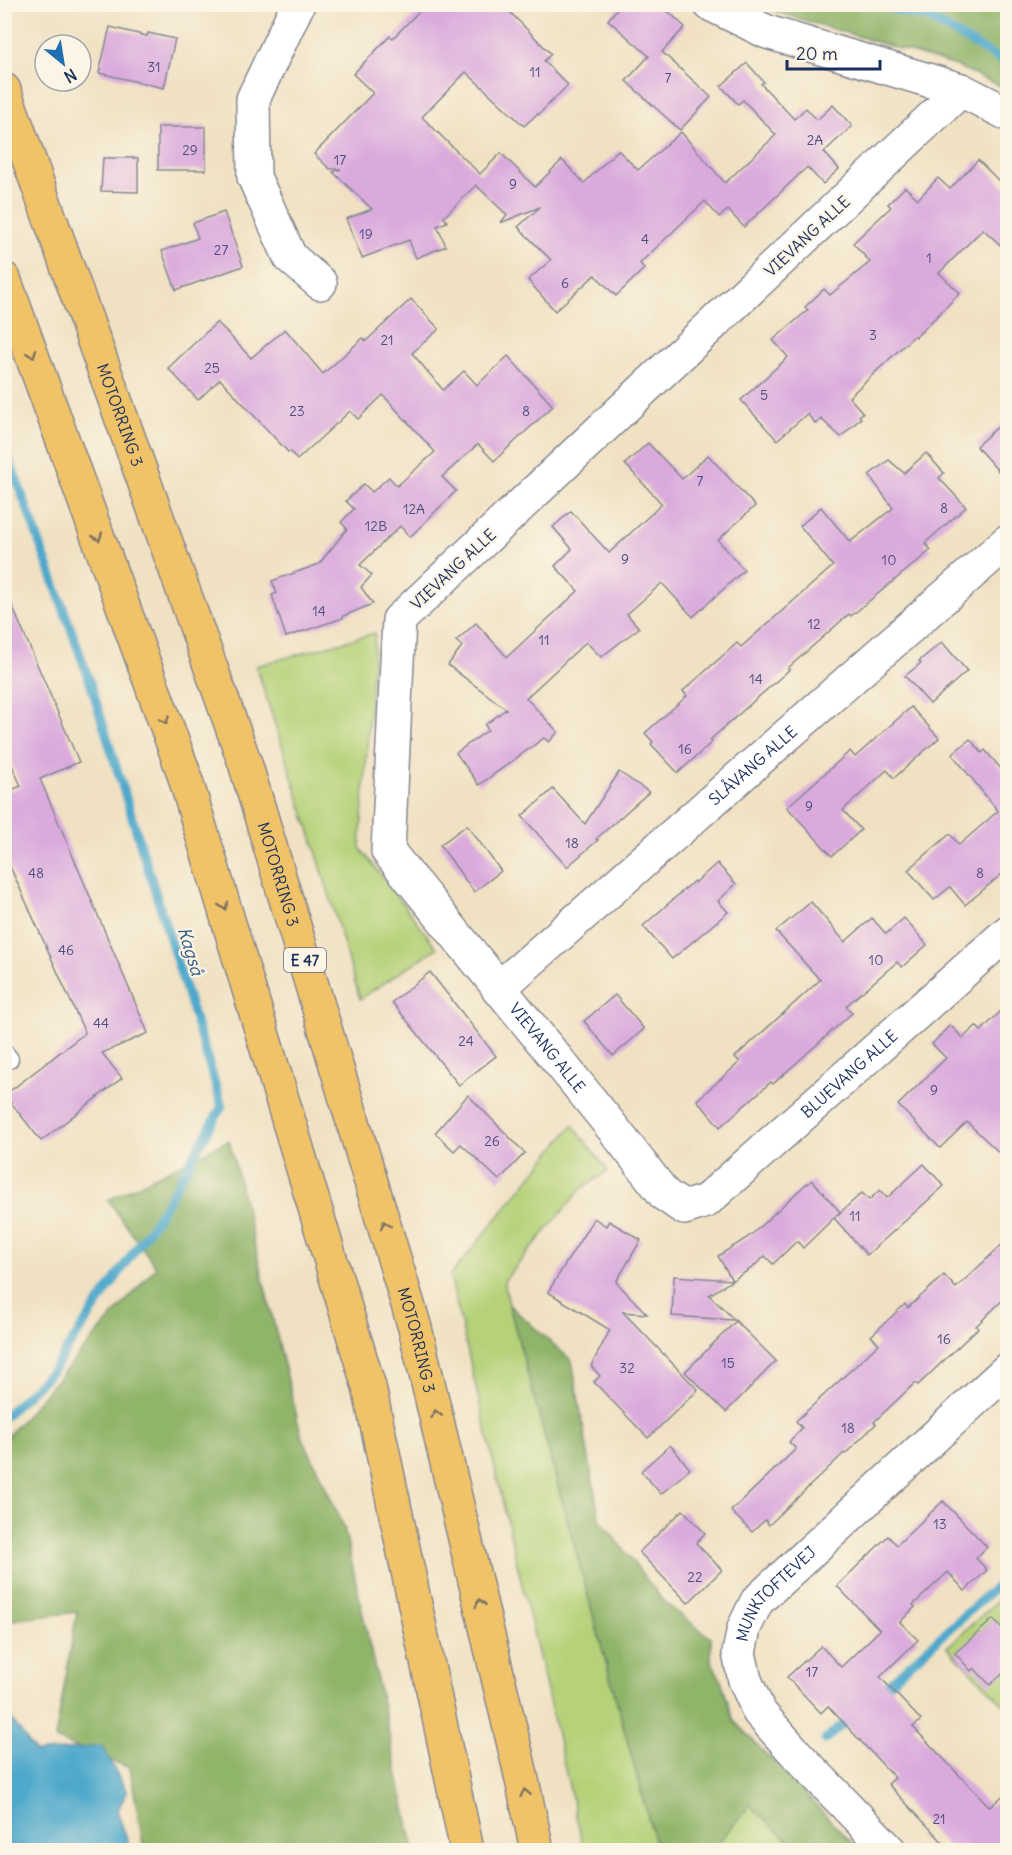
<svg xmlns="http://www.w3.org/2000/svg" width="1012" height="1855" viewBox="0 0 1012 1855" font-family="Delius,sans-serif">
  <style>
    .green { fill: #b5d279; stroke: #68806c; stroke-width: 1.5 }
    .forest { fill: #90b469; stroke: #567264; stroke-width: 1.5 }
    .water { fill: #4da8cb; stroke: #346c94; stroke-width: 1.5 }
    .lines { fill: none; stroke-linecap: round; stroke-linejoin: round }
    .stream { stroke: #4da8cb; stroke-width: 9 }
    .building { fill: #daaadd }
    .lane-casing { stroke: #868890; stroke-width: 21 }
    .street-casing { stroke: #868890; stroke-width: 36 }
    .highway-casing { stroke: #868890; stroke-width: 36 }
    .lane { stroke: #fff; stroke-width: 18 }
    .street { stroke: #fff; stroke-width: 33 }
    .highway { stroke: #f1c369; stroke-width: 33 }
    .oneway { stroke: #7b7263 }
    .labels { text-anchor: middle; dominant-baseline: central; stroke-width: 4.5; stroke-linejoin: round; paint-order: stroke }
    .number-label { font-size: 14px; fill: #4b4e7e }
    .shield { fill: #fcf5e5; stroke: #5e6a86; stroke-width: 1.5 }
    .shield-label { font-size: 15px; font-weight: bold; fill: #1b2f5e }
    .street-label { font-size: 16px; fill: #1b2f5e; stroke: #fcf5e5 }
    .water-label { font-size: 18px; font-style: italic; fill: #2c5984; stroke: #fcf5e5 }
  </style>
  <rect width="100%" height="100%" fill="#fcf5e5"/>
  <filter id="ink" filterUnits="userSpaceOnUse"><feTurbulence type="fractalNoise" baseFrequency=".0167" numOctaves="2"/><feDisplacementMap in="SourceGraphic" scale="12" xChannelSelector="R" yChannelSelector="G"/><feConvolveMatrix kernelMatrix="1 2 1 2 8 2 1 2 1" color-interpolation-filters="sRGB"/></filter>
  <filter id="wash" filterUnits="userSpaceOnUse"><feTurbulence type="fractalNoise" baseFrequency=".008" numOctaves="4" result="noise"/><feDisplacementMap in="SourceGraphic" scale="24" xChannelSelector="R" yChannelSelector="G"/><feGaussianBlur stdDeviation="1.35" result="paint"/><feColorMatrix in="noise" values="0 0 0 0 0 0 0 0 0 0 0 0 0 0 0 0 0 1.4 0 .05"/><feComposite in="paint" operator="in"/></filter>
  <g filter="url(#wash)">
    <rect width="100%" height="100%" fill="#f0e1c2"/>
    <g class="green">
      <polygon points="375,633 360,848 437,948 360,999 318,857 256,666"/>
      <polygon points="573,1125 608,1171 582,1188 504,1281 509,1305 657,1850 584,1850 450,1276"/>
      <polygon points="1007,1592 1007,1708 947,1647"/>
      <polygon points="750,1805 798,1850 712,1850"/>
    </g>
    <g class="forest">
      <polygon points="761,5 1007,5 1007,89 953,65 777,12"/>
      <polygon points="229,1140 301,1434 344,1527 414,1850 144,1850 130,1768 55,1739 77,1612 5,1621 5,1439 156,1267 108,1200"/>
      <polygon points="509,1305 572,1361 599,1518 664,1602 711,1638 711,1660 721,1680 734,1721 859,1850 798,1850 750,1805 712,1850 657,1850"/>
    </g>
    <polygon class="water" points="5,1710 36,1753 102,1746 127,1792 117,1811 131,1850 5,1850"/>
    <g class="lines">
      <g class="stream">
        <polyline points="874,4 930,19 1008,64"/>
        <polyline points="4,445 88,676 222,1106 163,1209 52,1371 4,1417"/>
        <polyline points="878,1693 1008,1576"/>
        <polyline points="825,1740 852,1716"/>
      </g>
    </g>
    <g id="blocks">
      <g class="building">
        <polygon points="426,4 502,4 551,54 544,61 568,85 538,115 537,114 524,126 466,72 422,117 480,174 501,153 535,187 562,160 584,183 618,150 638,170 681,132 725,183 776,135 743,100 738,104 721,86 747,63 764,82 761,84 794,119 806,108 817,120 833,105 852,126 824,152 839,169 823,184 807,167 744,227 728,210 719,217 705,201 640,263 644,269 616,296 595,275 555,311 528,280 551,260 518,227 540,207 500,223 507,215 476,185 444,217 447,222 437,226 446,246 416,258 409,240 362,258 346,219 372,209 333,172 341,169 330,169 314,154 373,93 353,74 390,36 393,38"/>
        <polygon points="621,4 660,4 685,27 662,52 711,97 680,130 626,81 649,56 608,20"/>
        <polygon points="110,27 147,36 148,33 175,39 164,88 99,73"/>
        <rect x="158" y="127" width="48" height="43"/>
        <polygon points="103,158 138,158 138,192 101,191"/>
        <polygon points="978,160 1008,190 1008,252 983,229 939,273 960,293 916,337 915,335 849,397 863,413 859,416 861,418 841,437 821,419 816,424 807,414 777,440 741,400 788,357 773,340 808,310 805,307 824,289 830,295 870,262 853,243 891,207 888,204 905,187 918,199 938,178 950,189"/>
        <polygon points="224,212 243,266 176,290 162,251 198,238 193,223"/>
        <polygon points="411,299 439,329 412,353 443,390 464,371 477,385 508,356 553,406 494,461 478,444 442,477 456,491 410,537 400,526 360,565 372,575 361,587 373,604 343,616 343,618 286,637 272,595 277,593 272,581 319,564 347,529 341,522 354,509 346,501 364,484 372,492 389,477 397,486 435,452 383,395 358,419 350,411 297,460 290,451 288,452 220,379 198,400 168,368 217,322 251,358 285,329 323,374 363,338 366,341"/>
        <polygon points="1008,418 1008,482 976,446"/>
        <polygon points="648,443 682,479 708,455 755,506 718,540 744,570 693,617 662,583 627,614 639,628 601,657 586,642 526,698 558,732 549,742 544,738 479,785 456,753 488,730 485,725 506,709 448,665 462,646 456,641 476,623 507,657 578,591 555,566 572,549 553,527 571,511 609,553 662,504 625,464"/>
        <polygon points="926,453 944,473 939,478 966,507 925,543 931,550 851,616 849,614 788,668 790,669 710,740 712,742 678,773 651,744 653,742 645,733 687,696 683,691 737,643 741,647 833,566 800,526 821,507 850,542 893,508 869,475 889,460 904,473"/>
        <polygon points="4,587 79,762 40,779 148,1033 102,1053 122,1078 41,1141 5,1095 85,1033 4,853 4,793 21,786 4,747"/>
        <polygon points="942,642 967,671 930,704 905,676 921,663 919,661"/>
        <polygon points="911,707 939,738 894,778 887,770 843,810 861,830 832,856 787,807 850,751 855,757"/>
        <polygon points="970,739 982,753 985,750 1008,777 1008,869 965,905 950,887 934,900 908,870 950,834 959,845 998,811 952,754"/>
        <polygon points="619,772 649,792 596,839 598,840 567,867 522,816 553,789 585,824"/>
        <polygon points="467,825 501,871 474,892 440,845"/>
        <polygon points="717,863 736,884 718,901 728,912 672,959 643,926 694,881 695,883"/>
        <polygon points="811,902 845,942 872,918 886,934 904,918 927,945 902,967 897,962 846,1006 852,1013 773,1084 771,1082 720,1127 697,1100 740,1062 735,1057 820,980 776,931"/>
        <polygon points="430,972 496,1056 459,1085 392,1002"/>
        <polygon points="615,995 644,1029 613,1056 584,1021"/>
        <polygon points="1008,1004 1008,1161 967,1122 940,1148 898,1105 946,1058 932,1044 950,1025 963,1038 976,1026 981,1031"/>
        <polygon points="468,1095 525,1153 499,1180 461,1144 454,1151 435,1133"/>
        <polygon points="924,1164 944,1186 867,1255 834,1218 862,1193 869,1200 880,1190 887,1198"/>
        <polygon points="812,1180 840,1212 803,1248 797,1241 773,1264 765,1256 752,1268 709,1295 735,1320 672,1316 674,1276 732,1280 718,1256 750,1236 807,1183 808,1184"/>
        <polygon points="594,1218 606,1226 609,1221 641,1240 616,1282 647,1314 623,1312 698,1390 648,1438 594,1382 600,1376 591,1366 610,1330 548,1292"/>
        <polygon points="1008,1239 1008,1295 976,1326 978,1328 918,1385 915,1383 874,1422 876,1424 845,1454 844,1453 769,1525 765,1520 752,1532 731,1511 796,1449 789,1442 802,1428 796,1421 879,1344 871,1336 905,1304 908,1308 944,1275 956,1288"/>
        <polygon points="736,1321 776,1361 726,1412 685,1372"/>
        <polygon points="670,1445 690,1469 661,1494 641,1471"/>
        <polygon points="943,1501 987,1547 976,1558 987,1570 965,1591 948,1572 913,1605 915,1607 900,1622 918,1640 880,1677 921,1720 913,1727 990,1807 1008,1791 1008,1851 951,1851 888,1784 895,1778 828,1706 821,1713 787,1677 821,1646 841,1667 880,1630 837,1586 888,1536 897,1545"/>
        <polygon points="683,1510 705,1533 696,1543 722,1570 688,1603 639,1552"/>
        <polygon points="993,1619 1008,1635 1008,1669 990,1685 974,1668 971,1671 955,1653"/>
      </g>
    </g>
  </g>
  <g filter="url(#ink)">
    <use href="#blocks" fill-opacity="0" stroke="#868890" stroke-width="1.5"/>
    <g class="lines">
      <defs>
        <polyline id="lane" points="4,1053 9,1059"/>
        <g id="street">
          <polyline points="298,4 253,99 254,177 290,257 320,283"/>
          <polyline points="710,4 767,32 961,90 1008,114"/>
          <path id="s1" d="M961,90L399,620L388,851L612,1127L665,1195L684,1208L706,1201L1008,932"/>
          <path id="s2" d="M498,989L1008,541"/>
          <path id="s3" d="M889,1850L800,1758L759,1712L745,1680L739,1653L744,1628L757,1601L1008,1369"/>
        </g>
        <g id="highway">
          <path id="s4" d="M4,90L245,763L415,1328L519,1766L537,1850"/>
          <polyline points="4,279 183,771 369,1387 467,1850"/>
        </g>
      </defs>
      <use href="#lane" class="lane-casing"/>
      <use href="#street" class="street-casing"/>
      <use href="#highway" class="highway-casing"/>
      <use href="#lane" class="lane"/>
      <use href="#street" class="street"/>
      <use href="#highway" class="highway"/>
    </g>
    <defs><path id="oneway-chevron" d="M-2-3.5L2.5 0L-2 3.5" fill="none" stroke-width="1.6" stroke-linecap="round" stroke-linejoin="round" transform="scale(1.5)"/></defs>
    <g class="oneway">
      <use href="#oneway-chevron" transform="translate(32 354) rotate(70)"/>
      <use href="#oneway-chevron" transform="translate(98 537) rotate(70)"/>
      <use href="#oneway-chevron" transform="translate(165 720) rotate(70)"/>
      <use href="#oneway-chevron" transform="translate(224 906) rotate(73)"/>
      <use href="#oneway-chevron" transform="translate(385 1225) rotate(-107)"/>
      <use href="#oneway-chevron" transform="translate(436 1414) rotate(-103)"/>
      <use href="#oneway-chevron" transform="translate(480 1603) rotate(-103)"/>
      <use href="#oneway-chevron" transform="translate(525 1793) rotate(-102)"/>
    </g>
  </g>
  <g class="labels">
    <g class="number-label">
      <text x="154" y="67">31</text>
      <text x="535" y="72">11</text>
      <text x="668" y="78">7</text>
      <text x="815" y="140">2A</text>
      <text x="190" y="150">29</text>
      <text x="340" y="160">17</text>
      <text x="513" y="184">9</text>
      <text x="366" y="234">19</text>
      <text x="645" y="239">4</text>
      <text x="221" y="250">27</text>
      <text x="929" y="258">1</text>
      <text x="565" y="283">6</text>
      <text x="873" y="335">3</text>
      <text x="387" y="340">21</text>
      <text x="212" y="368">25</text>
      <text x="764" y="395">5</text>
      <text x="297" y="411">23</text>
      <text x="526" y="411">8</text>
      <text x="700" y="481">7</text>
      <text x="944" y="508">8</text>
      <text x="414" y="509">12A</text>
      <text x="376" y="526">12B</text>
      <text x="625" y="559">9</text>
      <text x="889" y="560">10</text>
      <text x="319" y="611">14</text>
      <text x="814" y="624">12</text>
      <text x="544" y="640">11</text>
      <text x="756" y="679">14</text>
      <text x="685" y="749">16</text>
      <text x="809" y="806">9</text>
      <text x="572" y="843">18</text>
      <text x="36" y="873">48</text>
      <text x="980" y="873">8</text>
      <text x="66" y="950">46</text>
      <text x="876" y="960">10</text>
      <text x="101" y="1023">44</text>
      <text x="466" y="1041">24</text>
      <text x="934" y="1090">9</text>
      <text x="492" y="1141">26</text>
      <text x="855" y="1216">11</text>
      <text x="944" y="1339">16</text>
      <text x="728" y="1363">15</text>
      <text x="627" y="1368">32</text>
      <text x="848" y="1428">18</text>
      <text x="940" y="1524">13</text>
      <text x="695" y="1577">22</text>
      <text x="812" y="1672">17</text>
      <text x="939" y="1819">21</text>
    </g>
    <rect class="shield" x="284" y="948" width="42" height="24" rx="4.5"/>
    <g class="shield-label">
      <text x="305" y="960">E 47</text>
    </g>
    <g class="street-label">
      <text transform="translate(807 236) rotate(-43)">VIEVANG ALLE</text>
      <text stroke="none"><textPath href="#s4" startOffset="345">MOTORRING 3</textPath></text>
      <text transform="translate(453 569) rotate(-43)">VIEVANG ALLE</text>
      <text stroke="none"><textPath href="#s2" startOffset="339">SLÅVANG ALLE</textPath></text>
      <text stroke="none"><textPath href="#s4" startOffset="831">MOTORRING 3</textPath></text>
      <text stroke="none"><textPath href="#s1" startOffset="1257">VIEVANG ALLE</textPath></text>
      <text stroke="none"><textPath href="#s1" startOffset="1683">BLUEVANG ALLE</textPath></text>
      <text stroke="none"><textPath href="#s4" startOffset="1317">MOTORRING 3</textPath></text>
      <text stroke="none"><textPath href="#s3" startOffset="324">MUNKTOFTEVEJ</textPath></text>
    </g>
    <g class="water-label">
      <text transform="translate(191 951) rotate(73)">Kagså</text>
    </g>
  </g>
  <rect width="1012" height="1855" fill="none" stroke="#fcf5e5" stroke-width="24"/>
  <g transform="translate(63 63) rotate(150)"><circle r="28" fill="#fcf5e5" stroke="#a2a6af" stroke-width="1.5"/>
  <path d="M0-4.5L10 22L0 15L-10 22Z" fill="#1f6fb2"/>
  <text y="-9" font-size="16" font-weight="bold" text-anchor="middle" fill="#1b2f5e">N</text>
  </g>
  <path d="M787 60v9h93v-9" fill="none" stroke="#1b2f5e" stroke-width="3"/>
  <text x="796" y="60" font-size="18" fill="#1b2f5e" stroke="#fcf5e5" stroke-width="4.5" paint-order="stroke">20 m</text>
</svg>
